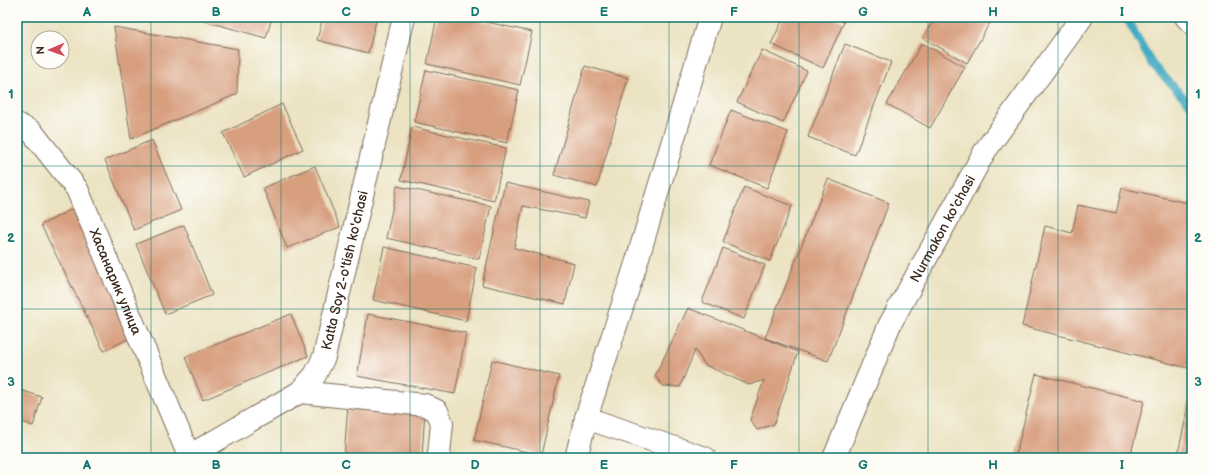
<svg xmlns="http://www.w3.org/2000/svg" width="1209" height="475" viewBox="0 0 1209 475" font-family="'Balsamiq Sans',sans-serif">
  <style>
    .lines { fill: none; stroke-linecap: round; stroke-linejoin: round }
    .stream { stroke: #42aac2; stroke-width: 8 }
    .building { fill: #d89f7f }
    .minor-casing { stroke: #796b58; stroke-width: 24 }
    .minor { stroke: #fff; stroke-width: 22 }
    .grid { fill: none; stroke: #0f766e; stroke-width: 1; stroke-opacity: 0.55 }
    .labels { text-anchor: middle; dominant-baseline: central; stroke-width: 3; stroke-linejoin: round; paint-order: stroke }
    .street-label { font-size: 14px; fill: #3b2a1e; stroke: #fdfcf7 }
    .neatline { fill: none; stroke: #0f766e; stroke-width: 1.5 }
    .grid-label { font-size: 13px; text-anchor: middle; font-weight: bold; fill: #0f766e }
  </style>
  <rect width="100%" height="100%" fill="#fdfcf7"/>
  <filter id="ink" filterUnits="userSpaceOnUse"><feTurbulence type="fractalNoise" baseFrequency=".025" numOctaves="2"/><feDisplacementMap in="SourceGraphic" scale="8" xChannelSelector="R" yChannelSelector="G"/><feConvolveMatrix kernelMatrix="1 2 1 2 8 2 1 2 1" color-interpolation-filters="sRGB"/></filter>
  <filter id="wash" filterUnits="userSpaceOnUse"><feTurbulence type="fractalNoise" baseFrequency=".012" numOctaves="4" result="noise"/><feDisplacementMap in="SourceGraphic" scale="16" xChannelSelector="R" yChannelSelector="G"/><feGaussianBlur stdDeviation="0.9" result="paint"/><feColorMatrix in="noise" values="0 0 0 0 0 0 0 0 0 0 0 0 0 0 0 0 0 1.4 0 .05"/><feComposite in="paint" operator="in"/></filter>
  <g filter="url(#wash)">
    <rect width="100%" height="100%" fill="#ece3c3"/>
    <g class="lines">
      <polyline class="stream" points="1126,17 1152,64 1192,106"/>
    </g>
    <g id="blocks">
      <g class="building">
        <polygon points="190,17 272,17 266,38"/>
        <polygon points="323,17 377,17 368,53 317,40"/>
        <polygon points="437,17 464,17 532,32 520,85 427,64"/>
        <polygon points="513,17 534,17 533,22"/>
        <polygon points="784,17 833,17 844,22 823,68 771,44"/>
        <polygon points="935,17 993,17 967,63 923,38"/>
        <polygon points="114,27 238,49 237,94 131,139"/>
        <polygon points="922,43 965,67 930,128 887,104"/>
        <polygon points="845,44 891,62 855,155 808,137"/>
        <polygon points="762,50 807,71 783,123 737,102"/>
        <polygon points="585,66 628,78 597,187 554,175"/>
        <polygon points="426,70 519,90 507,143 414,122"/>
        <polygon points="282,104 303,149 244,177 223,133"/>
        <polygon points="731,110 788,132 767,188 709,165"/>
        <polygon points="412,127 506,148 494,201 401,180"/>
        <polygon points="152,140 181,210 134,230 105,160"/>
        <polygon points="315,166 340,227 287,248 263,188"/>
        <polygon points="828,179 889,203 828,361 765,338"/>
        <polygon points="505,183 589,202 585,218 523,206 514,248 574,263 565,304 482,285"/>
        <polygon points="397,186 491,206 479,259 386,238"/>
        <polygon points="744,187 792,206 770,261 723,242"/>
        <polygon points="1122,188 1192,204 1192,369 1022,326 1045,226 1072,233 1078,205 1116,213"/>
        <polygon points="74,208 138,334 104,351 41,225"/>
        <polygon points="184,225 212,295 165,314 136,244"/>
        <polygon points="384,247 477,268 466,321 373,300"/>
        <polygon points="723,248 765,265 744,319 702,302"/>
        <polygon points="688,308 798,352 774,424 757,430 750,420 764,380 749,385 705,365 695,350 680,387 663,386 655,376"/>
        <polygon points="291,314 308,356 203,400 185,357"/>
        <polygon points="368,314 466,333 455,394 357,376"/>
        <polygon points="492,360 559,376 541,455 474,440"/>
        <polygon points="1036,374 1144,401 1130,458 1015,458"/>
        <polygon points="17,389 42,397 33,426 17,420"/>
        <polygon points="1191,394 1192,458 1177,458"/>
        <polygon points="348,404 425,410 422,458 344,458"/>
      </g>
    </g>
  </g>
  <g filter="url(#ink)">
    <use href="#blocks" fill-opacity="0" stroke="#796b58" stroke-width="1"/>
    <g class="lines">
      <defs>
        <g id="minor">
          <polyline points="1186,17 1192,23"/>
          <path id="s1" d="M17,124L32,132L77,189L189,456"/>
          <polyline points="300,392 425,405 437,411 442,423 439,454 440,458"/>
          <polyline points="586,418 636,264 710,17"/>
          <path id="s2" d="M189,456L300,392L315,375L324,357L404,17"/>
          <polyline points="576,458 586,418 705,458"/>
          <path id="s3" d="M834,458L890,324L985,151L1082,17"/>
        </g>
      </defs>
      <use href="#minor" class="minor-casing"/>
      <use href="#minor" class="minor"/>
    </g>
  </g>
  <path class="grid" d="M151,17V458M281,17V458M410,17V458M540,17V458M669,17V458M799,17V458M928,17V458M1058,17V458M17,166H1192M17,309H1192"/>
  <g class="labels">
    <g class="street-label">
      <text stroke="none"><textPath href="#s3" startOffset="254">Nurmakon ko'chasi</textPath></text>
      <text stroke="none"><textPath href="#s2" startOffset="260">Katta Soy 2-o'tish ko'chasi</textPath></text>
      <text stroke="none"><textPath href="#s1" startOffset="190">Хасанарик улица</textPath></text>
    </g>
  </g>
  <rect width="1209" height="475" fill="none" stroke="#fdfcf7" stroke-width="44"/>
  <g transform="translate(50 50) rotate(268)"><circle r="19" fill="#fdfcf7" stroke="#afa8a0"/>
  <path d="M0-3L7 15L0 10L-7 15Z" fill="#d1495b"/>
  <text y="-6" font-size="11" font-weight="bold" text-anchor="middle" fill="#3b2a1e">N</text>
  </g>
  <rect x="22" y="22" width="1165" height="431" class="neatline"/>
  <g class="grid-label">
    <text x="87" y="16">A</text>
    <text x="216" y="16">B</text>
    <text x="346" y="16">C</text>
    <text x="475" y="16">D</text>
    <text x="604" y="16">E</text>
    <text x="734" y="16">F</text>
    <text x="863" y="16">G</text>
    <text x="993" y="16">H</text>
    <text x="1122" y="16">I</text>
    <text x="11" y="98">1</text>
    <text x="1198" y="98">1</text>
    <text x="11" y="242">2</text>
    <text x="1198" y="242">2</text>
    <text x="11" y="386">3</text>
    <text x="1198" y="386">3</text>
    <text x="87" y="469">A</text>
    <text x="216" y="469">B</text>
    <text x="346" y="469">C</text>
    <text x="475" y="469">D</text>
    <text x="604" y="469">E</text>
    <text x="734" y="469">F</text>
    <text x="863" y="469">G</text>
    <text x="993" y="469">H</text>
    <text x="1122" y="469">I</text>
  </g>
</svg>
